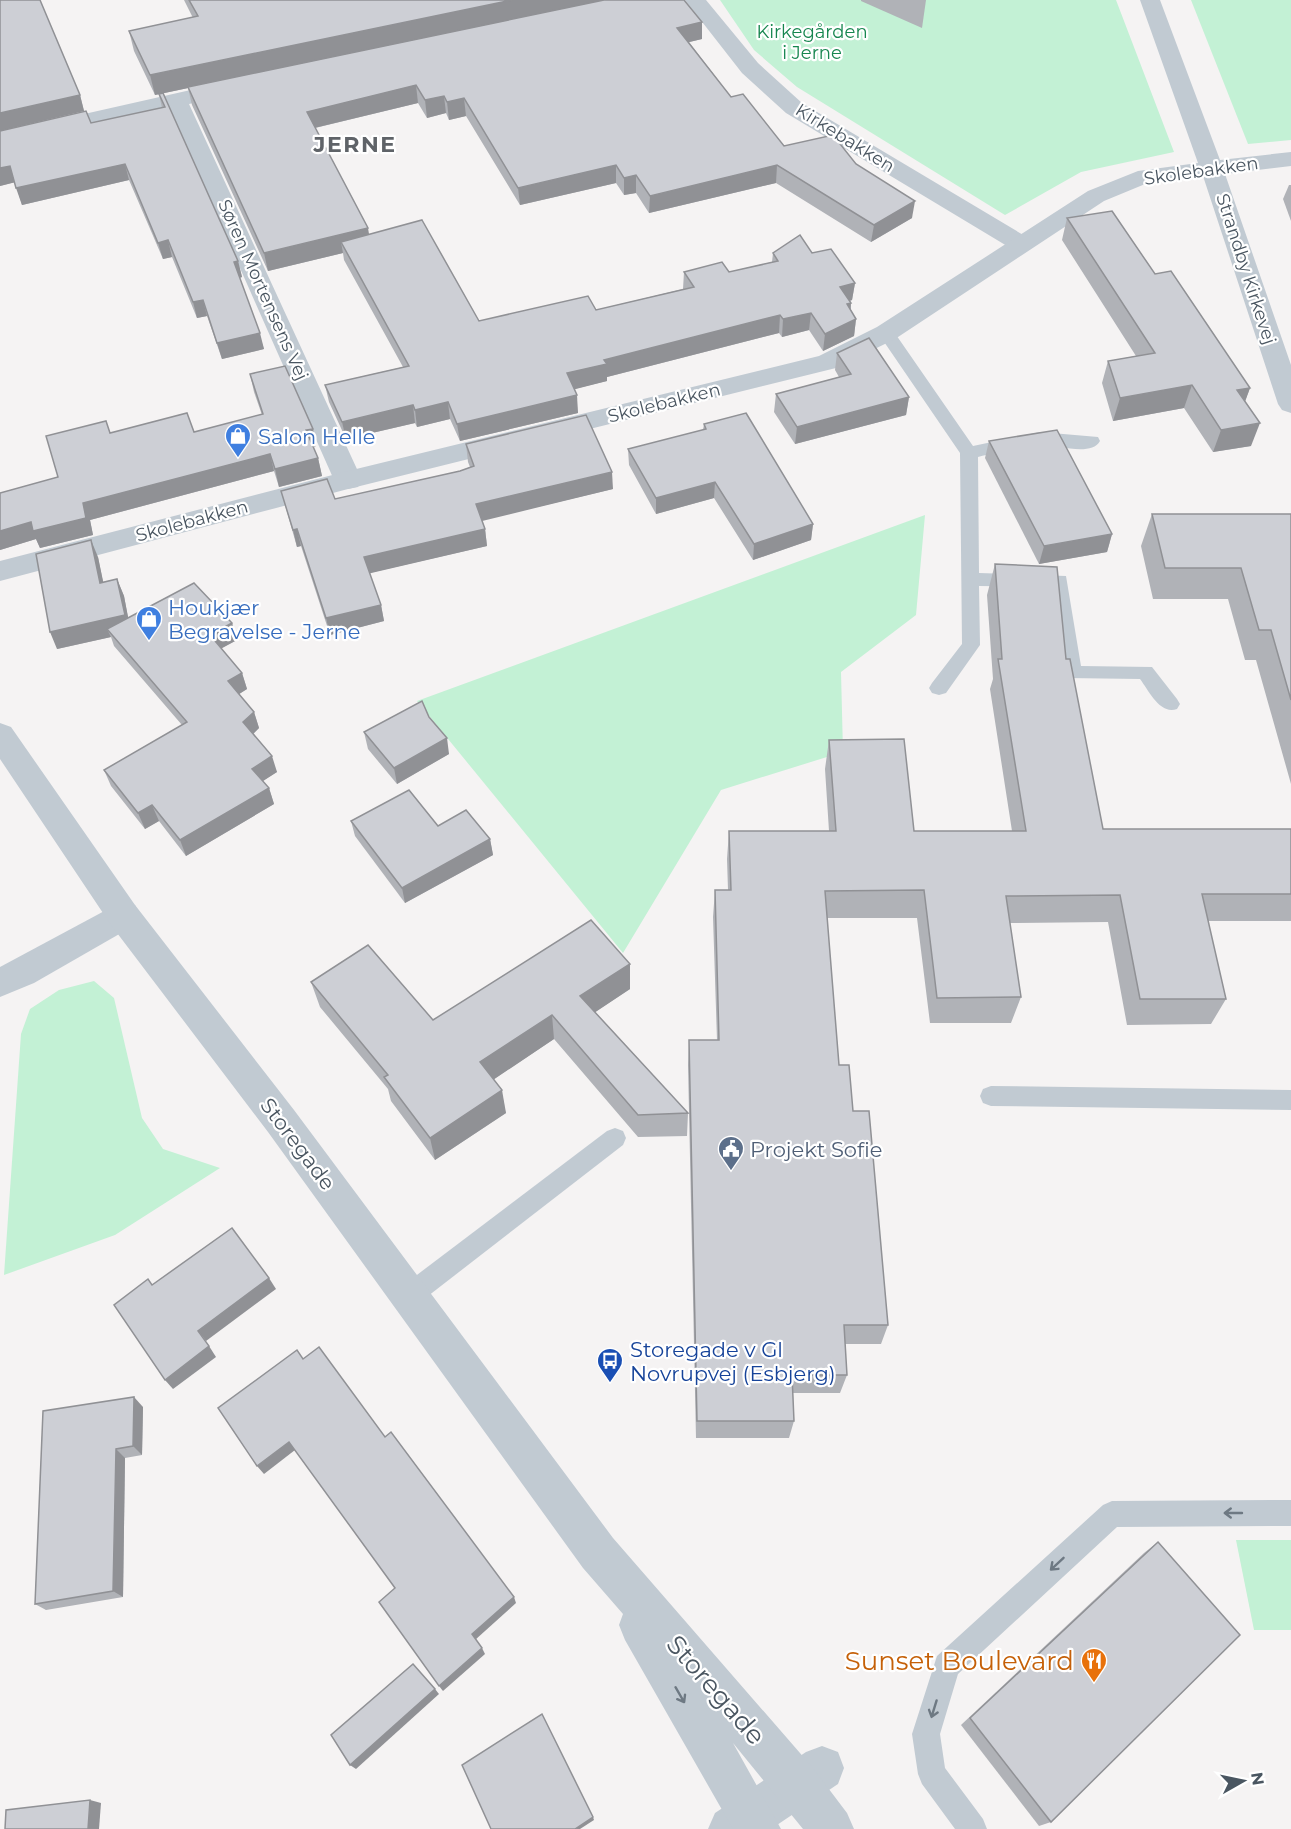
<svg xmlns="http://www.w3.org/2000/svg" width="1291" height="1829" viewBox="0 0 1291 1829" font-family="Montserrat,sans-serif">
  <style>
    .green { fill: #c3f1d5 }
    .lines { fill: none; stroke-linecap: round; stroke-linejoin: round }
    .service { fill: #c1cad2; fill-rule: evenodd }
    .minor { fill: #c1cad2; fill-rule: evenodd }
    .tertiary { fill: #c1cad2; fill-rule: evenodd }
    .wall { fill: #b0b2b7 }
    .shaded-wall { fill: #909195 }
    .building { fill: #cdcfd5; stroke: #909195; stroke-width: 1.5 }
    .oneway { stroke: #6e7983 }
    .labels { text-anchor: middle; dominant-baseline: central; stroke-width: 4.5; stroke-linejoin: round; paint-order: stroke }
    .far-park-label { font-size: 18px; fill: #17864f; stroke: #fff }
    .far-street-label { font-size: 18px; fill: #4a5661; stroke: #fff }
    .shop-label { font-size: 21px; fill: #366cbe; stroke: #fff; text-anchor: start }
    .street-label { font-size: 21px; fill: #4a5661; stroke: #fff }
    .service-label { font-size: 21px; fill: #4e5e75; stroke: #fff; text-anchor: start }
    .transit-label { font-size: 21px; fill: #164399; stroke: #fff; text-anchor: start }
    .far-district-label { font-size: 22px; font-weight: bold; letter-spacing: 1.5px; fill: #5f6368; stroke: #fff }
    .near-food-label { font-size: 26px; fill: #c56008; stroke: #fff; text-anchor: end }
    .near-street-label { font-size: 26px; fill: #4a5661; stroke: #fff }
  </style>
  <rect width="100%" height="100%" fill="#f5f3f3"/>
  <g class="green">
    <polygon points="720,0 1116,0 1174,152 1081,172 1005,215 797,87 754,50"/>
    <polygon points="1191,0 1291,0 1291,140 1248,144"/>
    <polygon points="925,515 916,615 841,672 843,752 721,790 623,953 417,701"/>
    <polygon points="94,981 114,998 142,1118 163,1149 220,1168 115,1235 4,1275 21,1034 30,1009 59,990"/>
    <polygon points="1236,1540 1291,1540 1291,1630 1254,1630"/>
  </g>
  <g class="lines">
    <g class="service">
      <path d="M886,328L892,329L973,446L1040,432L1098,437L1100,441C1091,457 1057,445 1042,444C1022,443 997,453 978,457L979,573L1066,576L1081,666L1152,667L1177,699L1180,704L1177,709C1160,715 1149,691 1140,679L1066,678L1052,587L979,586L980,645L946,693L939,695L932,693L929,688L932,683L962,644L960,453L878,333Z"/>
      <polygon points="991,1086 1291,1090 1291,1110 991,1106 983,1103 980,1096 983,1089"/>
      <polygon points="615,1128 623,1131 626,1138 623,1145 419,1303 410,1307 401,1303 398,1295 401,1287 607,1131"/>
      <polygon points="1291,1500 1291,1526 1117,1527 958,1674 940,1734 945,1768 983,1819 987,1829 955,1829 922,1784 918,1774 912,1734 937,1656 1103,1505 1112,1501"/>
    </g>
    <g class="minor">
      <polygon points="685,0 706,0 758,63 802,103 1030,239 1033,244 1030,249 1021,251 1012,249 786,113 742,73"/>
      <polygon points="235,80 243,82 246,87 243,92 189,104 362,480 358,487 348,489 338,487 334,480 169,108 0,147 0,133"/>
      <polygon points="123,901 135,905 140,915 135,925 34,983 0,997 0,967"/>
      <polygon points="822,1746 838,1752 844,1768 838,1784 771,1829 708,1829 715,1813 806,1752"/>
    </g>
    <g class="tertiary">
      <polygon points="1140,0 1160,0 1220,160 1291,152 1291,166 1225,174 1291,365 1291,413 1282,410 1278,404 1203,176 1150,182 1104,201 895,339 836,368 348,489 0,581 0,561 348,471 819,356 877,327 1088,191 1138,171 1198,163"/>
      <polygon points="0,723 11,727 135,905 294,1110 613,1538 813,1768 847,1813 854,1829 803,1829 733,1743 781,1829 733,1829 625,1640 619,1625 623,1614 583,1568 268,1132 111,925 0,759"/>
    </g>
  </g>
  <g class="wall">
    <polygon points="0,0 80,95 84,111 2,130 91,123 162,108 159,94 238,261 242,277 240,278 264,349 222,359 207,316 197,318 172,257 163,259 129,180 22,205 15,182 0,186"/>
    <polygon points="184,0 684,0 702,22 702,39 689,42 731,97 784,146 856,164 912,218 871,242 776,183 649,213 636,193 624,195 616,183 520,205 466,116 449,120 446,113 427,118 418,103 315,128 369,235 479,321 596,310 683,289 684,272 729,272 772,262 773,253 812,253 855,283 852,300 850,301 851,303 851,310 856,319 854,336 823,351 809,330 782,337 779,333 607,377 607,381 574,389 578,413 460,441 450,419 417,427 415,423 346,439 329,402 325,385 403,367 344,260 343,253 268,271 192,105 188,88 155,95 134,51 129,31 193,18"/>
    <polygon points="861,0 926,0 922,28 861,1"/>
    <polygon points="1289,185 1291,185 1291,221 1283,199"/>
    <polygon points="1067,218 1155,274 1250,388 1245,401 1251,446 1213,452 1184,408 1113,421 1102,383 1108,361 1136,356 1062,240"/>
    <polygon points="837,353 909,397 906,415 795,444 774,412 776,394 839,377 835,370"/>
    <polygon points="250,374 313,429 316,446 313,447 318,458 322,476 279,487 274,471 90,520 93,535 40,548 36,539 0,550 0,493 58,477 110,433 194,432 262,415 254,392"/>
    <polygon points="704,424 813,524 811,540 753,560 714,498 656,514 629,465 628,449 703,430"/>
    <polygon points="989,441 1112,534 1107,552 1039,564 985,458"/>
    <polygon points="466,444 613,489 482,520 485,529 487,546 369,573 381,605 384,621 330,635 301,546 297,547 281,491 335,499 460,471 470,467 468,462"/>
    <polygon points="1152,514 1291,514 1291,784 1256,660 1245,660 1228,599 1153,599 1141,546"/>
    <polygon points="98,557 103,582 117,579 124,596 128,618 232,623 237,640 221,648 242,673 247,689 239,694 254,712 259,728 253,734 277,772 262,781 269,788 274,804 186,856 159,821 145,829 111,786 104,770 182,725 114,646 111,637 57,649"/>
    <polygon points="995,564 1066,659 1103,829 1291,829 1291,921 1208,921 1226,999 1211,1024 1127,1025 1108,922 1010,923 1021,997 1011,1023 930,1023 917,918 827,918 839,1065 853,1111 888,1325 881,1344 845,1344 847,1375 840,1393 793,1393 794,1421 789,1438 696,1438 688,1065 689,1040 717,1040 713,917 715,890 728,890 727,859 729,831 829,831 825,769 829,740 914,831 1012,831 990,689 993,679 987,595"/>
    <polygon points="429,717 449,754 397,784 368,749 364,732"/>
    <polygon points="351,821 438,826 490,839 493,855 405,903 355,836"/>
    <polygon points="630,964 630,989 595,1012 688,1113 687,1136 638,1137 554,1039 494,1079 506,1113 435,1160 391,1101 388,1089 320,1007 311,982 433,1020"/>
    <polygon points="143,1407 142,1455 125,1458 123,1597 46,1610 35,1604 43,1411"/>
    <polygon points="1158,1542 1051,1822 1039,1826 961,1725 1144,1553"/>
  </g>
  <g class="shaded-wall">
    <polygon points="512,0 607,0 155,95 150,75"/>
    <polygon points="702,22 702,39 677,45 677,28"/>
    <polygon points="416,85 418,103 310,129 307,112"/>
    <polygon points="80,95 84,111 0,131 0,113"/>
    <polygon points="444,96 446,113 427,118 425,100"/>
    <polygon points="464,98 466,116 449,120 447,102"/>
    <polygon points="125,164 129,180 22,205 16,188"/>
    <polygon points="616,165 616,183 520,205 518,188"/>
    <polygon points="777,165 776,183 649,213 650,196"/>
    <polygon points="10,166 16,182 0,186 0,168"/>
    <polygon points="636,175 636,193 624,195 624,178"/>
    <polygon points="915,201 912,218 871,242 874,225"/>
    <polygon points="368,228 371,246 341,242 343,253 268,271 264,253"/>
    <polygon points="168,240 172,257 163,259 158,243"/>
    <polygon points="238,261 242,277 238,278 234,262"/>
    <polygon points="855,283 852,300 838,304 840,287"/>
    <polygon points="203,300 207,316 197,318 193,302"/>
    <polygon points="851,303 849,321 847,304"/>
    <polygon points="811,313 809,330 782,337 783,319"/>
    <polygon points="780,315 779,333 607,377 607,381 568,391 567,373 604,360"/>
    <polygon points="856,319 854,336 823,351 825,334"/>
    <polygon points="260,333 264,349 222,359 217,343"/>
    <polygon points="1192,385 1184,408 1113,421 1120,398"/>
    <polygon points="1250,388 1242,410 1237,390"/>
    <polygon points="577,395 578,413 460,441 457,424"/>
    <polygon points="909,397 906,415 795,444 797,427"/>
    <polygon points="448,402 450,419 417,427 415,410"/>
    <polygon points="413,405 415,423 346,439 342,422"/>
    <polygon points="1260,423 1251,446 1213,452 1221,430"/>
    <polygon points="313,429 316,446 309,448 306,430"/>
    <polygon points="270,454 274,471 90,520 93,535 40,548 36,539 0,550 0,531 83,503"/>
    <polygon points="318,458 322,476 279,487 275,469"/>
    <polygon points="612,472 613,489 478,522 476,504"/>
    <polygon points="715,482 714,498 656,514 656,498"/>
    <polygon points="813,524 811,540 753,560 754,544"/>
    <polygon points="297,529 301,546 297,547 293,530"/>
    <polygon points="485,529 487,546 367,574 364,557"/>
    <polygon points="1112,534 1107,552 1039,564 1044,546"/>
    <polygon points="91,540 98,557 107,600 100,583"/>
    <polygon points="117,579 124,596 131,632 107,629 111,637 57,649 50,632"/>
    <polygon points="381,605 384,621 330,635 326,618"/>
    <polygon points="232,623 237,640 215,652 210,635"/>
    <polygon points="242,673 247,689 233,698 228,681"/>
    <polygon points="254,712 259,728 248,739 243,722"/>
    <polygon points="447,738 449,754 397,784 394,768"/>
    <polygon points="272,756 277,772 257,785 252,769"/>
    <polygon points="269,788 274,804 186,856 180,840"/>
    <polygon points="152,805 159,821 145,829 138,813"/>
    <polygon points="490,839 493,855 405,903 402,888"/>
    <polygon points="630,964 630,989 582,1021 580,996"/>
    <polygon points="552,1015 554,1039 484,1086 480,1062"/>
    <polygon points="502,1090 506,1113 435,1160 430,1138"/>
    <polygon points="269,1278 276,1289 206,1341 198,1331"/>
    <polygon points="209,1346 216,1357 173,1389 165,1380"/>
    <polygon points="134,1397 143,1407 142,1455 133,1446"/>
    <polygon points="289,1442 295,1450 264,1474 257,1466"/>
    <polygon points="116,1449 125,1458 123,1597 113,1591"/>
    <polygon points="514,1597 516,1603 475,1640 472,1634"/>
    <polygon points="482,1648 485,1654 443,1691 439,1686"/>
    <polygon points="435,1689 439,1694 356,1769 350,1765"/>
    <polygon points="90,1800 101,1803 99,1829 88,1829"/>
    <polygon points="593,1817 594,1820 580,1829 575,1829"/>
  </g>
  <g class="building">
    <polygon points="0,0 40,0 80,95 0,113"/>
    <polygon points="189,0 512,0 150,75 129,31 198,16"/>
    <polygon points="604,0 684,0 702,22 677,28 731,97 743,94 784,146 833,135 856,164 915,201 874,225 777,165 650,196 636,175 624,178 616,165 518,188 464,98 447,102 444,96 425,100 416,85 307,112 368,228 264,253 188,87"/>
    <polygon points="163,93 238,261 234,262 260,333 217,343 203,300 193,302 168,240 158,243 125,164 16,188 10,166 0,168 0,131 86,111 91,123 165,107 159,94"/>
    <polygon points="1112,211 1155,274 1171,271 1250,388 1237,390 1260,423 1221,430 1192,385 1120,398 1108,361 1155,353 1067,218"/>
    <polygon points="422,220 479,321 588,296 596,310 694,287 684,272 722,262 729,272 778,261 773,253 800,235 812,253 831,249 855,283 840,287 851,303 847,304 856,319 825,334 811,313 783,319 780,315 604,360 607,364 567,373 577,395 457,424 448,402 415,410 413,405 342,422 325,385 409,366 341,242"/>
    <polygon points="869,338 909,397 797,427 776,394 851,374 837,353"/>
    <polygon points="285,366 313,429 306,430 318,458 275,469 270,454 83,503 86,518 33,531 31,522 0,531 0,493 58,477 46,436 106,421 110,433 187,413 194,432 263,414 250,374"/>
    <polygon points="746,413 813,524 754,544 715,482 656,498 628,449 706,429 704,424"/>
    <polygon points="586,415 612,472 476,504 485,529 364,557 381,605 326,618 297,529 293,530 281,491 327,479 335,499 460,471 474,466 466,444"/>
    <polygon points="1057,430 1112,534 1044,546 989,441"/>
    <polygon points="1152,514 1291,514 1291,700 1271,630 1259,630 1241,568 1165,568"/>
    <polygon points="91,540 100,583 117,579 125,615 50,632 36,554"/>
    <polygon points="995,564 1057,567 1066,659 1070,659 1103,829 1291,829 1291,894 1202,894 1226,999 1140,999 1120,895 1006,896 1021,997 937,998 924,890 825,891 839,1065 849,1065 853,1111 869,1111 888,1325 844,1325 847,1375 792,1375 794,1421 697,1421 689,1040 719,1040 715,890 731,890 729,831 836,831 829,740 904,739 914,831 1026,831 998,659 1002,659"/>
    <polygon points="194,583 232,623 210,635 242,673 228,681 254,712 243,722 272,756 252,769 269,788 180,840 152,805 138,813 104,770 187,722 107,629"/>
    <polygon points="422,701 429,717 447,738 394,768 364,732"/>
    <polygon points="409,790 438,826 466,810 490,839 402,888 351,821"/>
    <polygon points="591,920 630,964 580,996 688,1113 638,1115 552,1015 480,1062 502,1090 430,1138 384,1077 388,1075 311,982 368,945 433,1020"/>
    <polygon points="232,1228 269,1278 198,1331 209,1346 165,1380 114,1305 148,1279 152,1285"/>
    <polygon points="319,1347 385,1437 391,1432 514,1597 472,1634 482,1648 439,1686 379,1602 395,1588 289,1442 257,1466 218,1408 297,1350 303,1359"/>
    <polygon points="134,1397 133,1446 116,1449 113,1591 35,1604 43,1411"/>
    <polygon points="1158,1542 1240,1635 1051,1822 970,1718"/>
    <polygon points="413,1664 435,1689 350,1765 331,1735"/>
    <polygon points="542,1714 593,1817 575,1829 491,1829 462,1765"/>
    <polygon points="90,1800 88,1829 5,1829 6,1810"/>
  </g>
  <defs><path id="oneway-shaft" d="M-6 0H5M1.5-3L5.5 0L1.5 3" fill="none" stroke-width="1.6" stroke-linecap="round" stroke-linejoin="round" transform="scale(1.5)"/></defs>
  <g class="oneway">
    <use href="#oneway-shaft" transform="translate(1233 1513) rotate(180)"/>
    <use href="#oneway-shaft" transform="translate(1057 1564) rotate(137)"/>
    <use href="#oneway-shaft" transform="translate(680 1695) rotate(60)"/>
    <use href="#oneway-shaft" transform="translate(934 1709) rotate(107)"/>
  </g>
  <defs>
    <symbol id="shop-pin" viewBox="-11 -11 22 30"><path d="M0 17L-7.5 6A9.5 9.5 0 1 1 7.5 6Z" fill="#3f7fe0" stroke="#fff"/><path d="M-5-2.5h2.3a2.7 3.5 0 0 1 5.4 0H5L5.5 6h-11ZM-1.5-2.5h3a1.5 2.3 0 0 0-3 0Z" fill="#fff"/></symbol>
    <symbol id="civic-pin" viewBox="-11 -11 22 30"><path d="M0 17L-7.5 6A9.5 9.5 0 1 1 7.5 6Z" fill="#5c6f8a" stroke="#fff"/><path d="M-.6-6.5H3V-4.5H.6V-3L4-1V1h2V6H-6V1h2V-1L-.6-3ZM-1.2 2.5V6h2.4V2.5Z" fill="#fff"/></symbol>
    <symbol id="bus-pin" viewBox="-11 -11 22 30"><path d="M0 17L-7.5 6A9.5 9.5 0 1 1 7.5 6Z" fill="#1a4fb4" stroke="#fff"/><path d="M-5-6H5V4H4V6H2V4H-2V6H-4V4H-5ZM-3.5-4V0h7V-4ZM-3.5 1.2v1.5H-2V1.2ZM2 1.2v1.5H3.5V1.2Z" fill="#fff"/></symbol>
    <symbol id="restaurant-pin" viewBox="-11 -11 22 30"><path d="M0 17L-7.5 6A9.5 9.5 0 1 1 7.5 6Z" fill="#e8710a" stroke="#fff"/><path d="M-5-6h1v4h1v-4h1v4h1v-4h1v5L-1.5 .5V6h-2V.5L-5-1ZM5-6V6H3V1.5H1.5Q1.5-4 5-6Z" fill="#fff"/></symbol>
  </defs>
  <g fill-rule="evenodd">
    <use href="#shop-pin" x="223" y="421" width="30" height="40"/>
    <use href="#shop-pin" x="134" y="604" width="30" height="40"/>
    <use href="#civic-pin" x="716" y="1134" width="30" height="40"/>
    <use href="#bus-pin" x="595" y="1346" width="30" height="40"/>
    <use href="#restaurant-pin" x="1079" y="1646" width="30" height="40"/>
  </g>
  <g class="labels">
    <g class="far-park-label">
      <text x="812" y="32">Kirkegården<tspan x="812" dy="21">i Jerne</tspan></text>
    </g>
    <g class="far-street-label">
      <text transform="translate(845 138) rotate(32)">Kirkebakken</text>
      <text transform="translate(1201 171) rotate(-8)">Skolebakken</text>
      <text transform="translate(1246 269) rotate(72)">Strandby Kirkevej</text>
      <text transform="translate(263 290) rotate(66)">Søren Mortensens Vej</text>
      <text transform="translate(664 403) rotate(-14)">Skolebakken</text>
      <text transform="translate(192 521) rotate(-15)">Skolebakken</text>
    </g>
    <g class="shop-label">
      <text x="258" y="436">Salon Helle</text>
      <text x="168" y="607">Houkjær<tspan x="168" dy="24">Begravelse - Jerne</tspan></text>
    </g>
    <g class="street-label">
      <text transform="translate(298 1144) rotate(53)">Storegade</text>
    </g>
    <g class="service-label">
      <text x="750" y="1149">Projekt Sofie</text>
    </g>
    <g class="transit-label">
      <text x="630" y="1349">Storegade v Gl<tspan x="630" dy="24">Novrupvej (Esbjerg)</tspan></text>
    </g>
    <g class="far-district-label">
      <text x="355" y="144">JERNE</text>
    </g>
    <g class="near-food-label">
      <text x="1074" y="1661">Sunset Boulevard</text>
    </g>
    <g class="near-street-label">
      <text transform="translate(716 1690) rotate(49)">Storegade</text>
    </g>
  </g>
  <g transform="translate(1243 1781) rotate(81)" stroke="#ffffff" stroke-width="4.5" paint-order="stroke">
  <path d="M0-4.5L10 22L0 15L-10 22Z" fill="#4a5661"/>
  <text y="-9" font-size="16" font-weight="bold" text-anchor="middle" fill="#4a5661">N</text>
  </g>
</svg>
